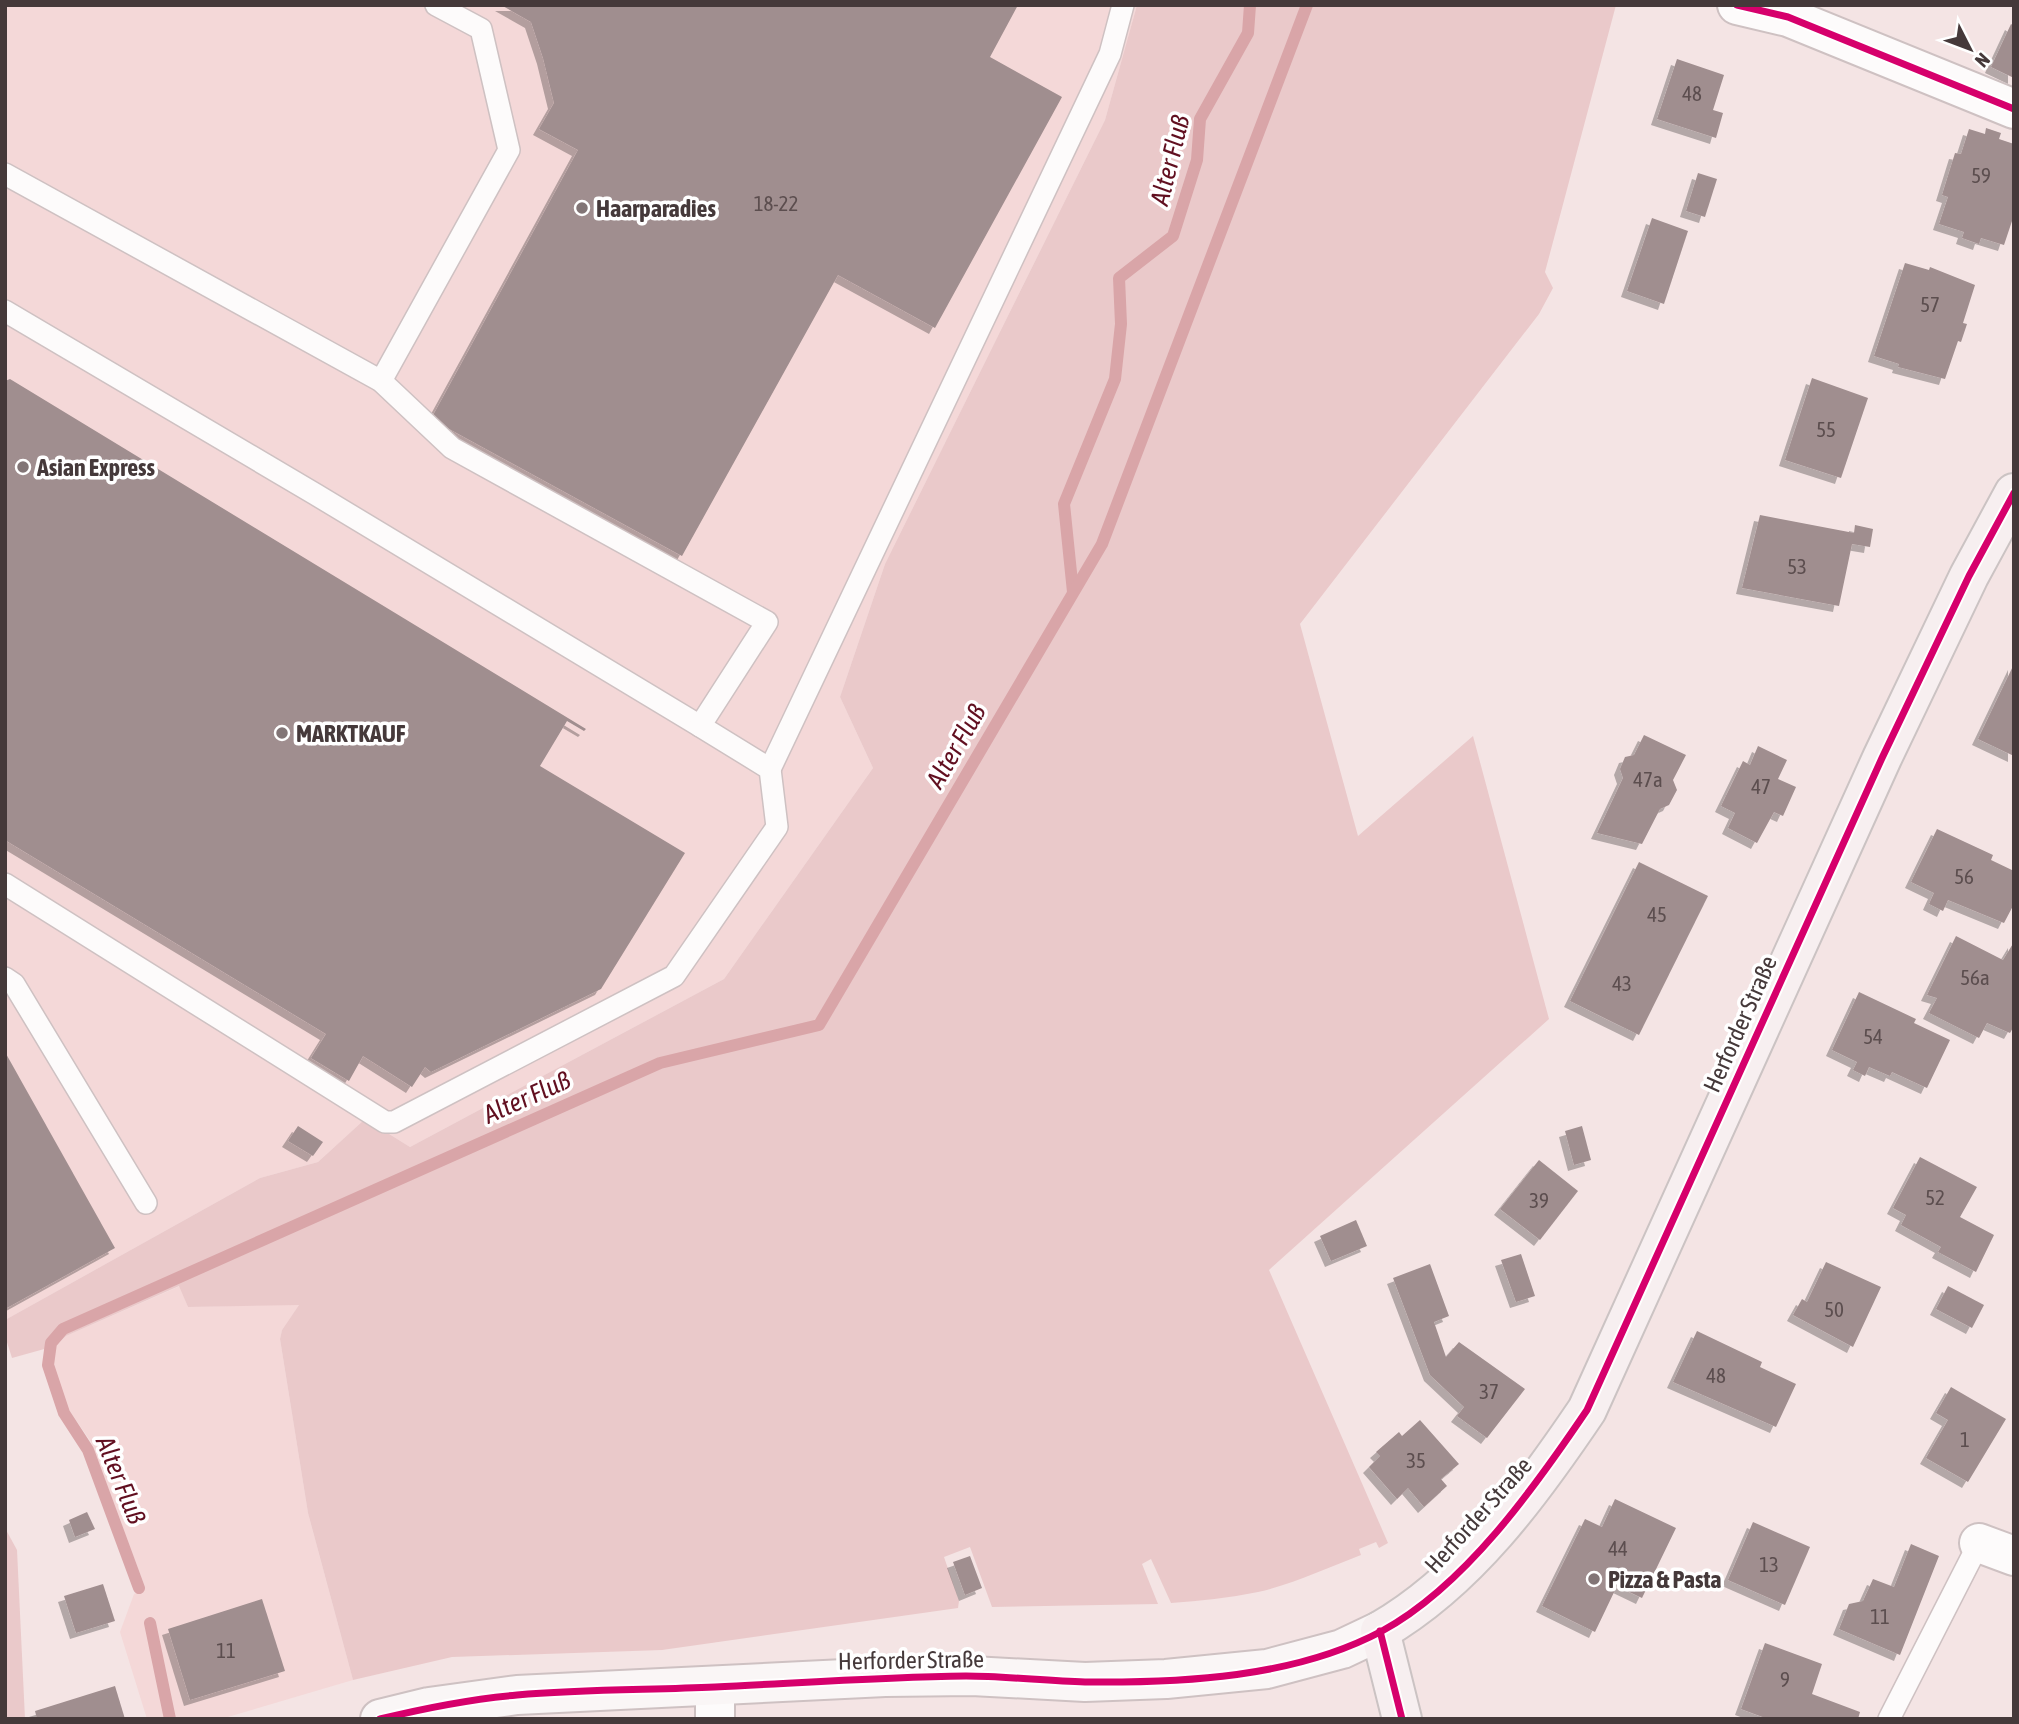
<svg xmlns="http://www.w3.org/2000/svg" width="2019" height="1724" viewBox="0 0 2019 1724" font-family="'Asap Condensed',sans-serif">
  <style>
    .built { fill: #f4d8d8 }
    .green { fill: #eac9ca }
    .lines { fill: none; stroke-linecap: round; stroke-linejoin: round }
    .stream { stroke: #d9a5a8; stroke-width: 12 }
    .building { fill: #a08e8f; filter: url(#shadow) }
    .lane-casing { stroke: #cec1c2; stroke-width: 24 }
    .street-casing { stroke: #cec1c2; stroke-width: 42 }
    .secondary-casing { stroke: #cec1c2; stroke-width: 42 }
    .primary-casing { stroke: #cbc3c3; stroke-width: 42 }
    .lane { stroke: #fdfbfb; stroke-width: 21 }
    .street { stroke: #fdfbfb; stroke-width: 38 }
    .secondary { stroke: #faf6f6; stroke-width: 38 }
    .primary { stroke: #f7eff0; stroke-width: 38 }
    .cycleway-casing { stroke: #fff; stroke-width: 11 }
    .cycleway { stroke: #d6006c; stroke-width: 7 }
    .poi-dot { fill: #827576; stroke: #fff; stroke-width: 2.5 }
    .labels { text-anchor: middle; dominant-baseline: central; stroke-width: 7; stroke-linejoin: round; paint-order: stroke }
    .number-label { font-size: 21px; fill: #5c4e4f }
    .poi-label { font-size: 24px; font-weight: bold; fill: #45393a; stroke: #fff; text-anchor: start }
    .street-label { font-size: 24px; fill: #45393a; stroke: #fff }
    .water-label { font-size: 26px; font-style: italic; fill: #610f20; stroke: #fff }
  </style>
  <defs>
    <filter id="shadow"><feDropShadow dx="-6" dy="6" stdDeviation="0" flood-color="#0004"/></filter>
  </defs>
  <rect width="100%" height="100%" fill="#f4e4e4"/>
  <g class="built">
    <polygon points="5,5 1137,5 1105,120 885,564 840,697 873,768 724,979 410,1147 365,1119 318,1162 260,1178 5,1320"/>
    <polygon points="180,1286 188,1307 300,1304 282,1330 280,1339 308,1513 353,1680 221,1719 147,1719 120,1632 134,1594 145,1587 91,1442 67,1407 53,1366 55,1346 66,1336"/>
  </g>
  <g class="green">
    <path d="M1137,5H1616L1545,272L1553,288L1539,314L1300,624L1358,836L1473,736L1549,1019L1269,1270L1388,1543L1379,1548L1376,1542L1359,1549L1361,1555C1327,1568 1293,1584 1258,1592C1229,1598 1200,1601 1171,1603L1151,1559L1142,1564L1158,1604L992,1607L970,1547L944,1557L959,1601L958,1608L662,1650L452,1657L353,1680L308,1513L280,1339L282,1330L299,1305L188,1307L179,1286L66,1336L55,1346L12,1358L5,1336V1320L260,1178L318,1162L365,1119L410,1147L724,979L873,768L840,697L885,564L1105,120Z"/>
    <polygon points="5,1528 17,1550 25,1719 5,1719"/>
  </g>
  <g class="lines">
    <g class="stream">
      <polyline points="1073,592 1064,504 1115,379 1121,324 1119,278 1173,236 1197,160 1200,119 1248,33 1250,5"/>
      <polyline points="139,1588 88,1450 64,1413 48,1365 51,1343 63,1329 660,1063 819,1025 1102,544 1307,5"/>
      <polyline points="150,1623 170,1719"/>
    </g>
  </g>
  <g class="building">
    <polygon points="501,5 1018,5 990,57 1062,97 935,328 838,275 682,556 431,419 578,150 539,129 554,103 543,58 531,22"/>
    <polygon points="2011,24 2014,26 2014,78 1991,67"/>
    <polygon points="1677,59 1724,75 1713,110 1723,113 1716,138 1657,119"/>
    <polygon points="1986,128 2001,133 1999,139 2014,144 2014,215 2004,245 1981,238 1979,244 1962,238 1964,232 1939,224 1948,197 1942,195 1955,153 1961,154 1969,129 1985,134"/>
    <polygon points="1698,173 1717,179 1705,217 1686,211"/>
    <polygon points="1652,218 1688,231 1664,304 1627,291"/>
    <polygon points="1905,263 1929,270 1930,267 1975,285 1963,323 1967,324 1961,342 1958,341 1945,379 1898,367 1899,364 1874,356"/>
    <polygon points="1812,378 1868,398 1841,478 1785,460"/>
    <polygon points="10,379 586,729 584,731 567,721 540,766 685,853 601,989 431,1072 425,1067 412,1087 363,1056 349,1081 311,1058 326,1034 5,840 5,381"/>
    <polygon points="1760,515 1854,533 1855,525 1873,529 1870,547 1852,544 1839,606 1742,588"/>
    <polygon points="2014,664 2014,756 1978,739"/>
    <polygon points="1644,735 1686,755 1673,780 1677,790 1669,805 1660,809 1642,844 1597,833 1623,778 1620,769 1625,757 1634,755"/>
    <polygon points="1758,746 1787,760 1778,779 1796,787 1783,816 1774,812 1757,843 1728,828 1735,813 1721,806 1743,761 1750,765"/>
    <polygon points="1937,829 1993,855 1991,860 2014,871 2014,904 2004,923 1948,900 1943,911 1929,904 1934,893 1911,882"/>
    <polygon points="1639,862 1708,896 1639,1035 1570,1001"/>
    <polygon points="1956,936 2003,960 2014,942 2014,1026 2010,1033 1987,1023 1979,1038 1929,1013 1937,998 1927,995"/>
    <polygon points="1859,992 1916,1019 1914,1023 1950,1040 1927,1088 1892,1072 1890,1076 1869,1067 1865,1076 1853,1070 1857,1062 1832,1050"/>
    <polygon points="5,1052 115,1248 5,1309"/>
    <polygon points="298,1126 323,1142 313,1156 288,1141"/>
    <polygon points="1582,1126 1591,1160 1574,1165 1565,1131"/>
    <polygon points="1920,1157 1977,1187 1960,1217 1994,1235 1976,1272 1938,1252 1941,1247 1901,1225 1906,1215 1893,1208"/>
    <polygon points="1539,1160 1578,1191 1540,1240 1500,1209"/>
    <polygon points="1356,1220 1367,1246 1331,1261 1320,1236"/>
    <polygon points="1521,1254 1535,1296 1516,1302 1501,1260"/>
    <polygon points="1826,1262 1881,1287 1853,1347 1793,1315 1802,1299 1807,1302"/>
    <polygon points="1430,1264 1449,1316 1434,1322 1446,1357 1459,1342 1525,1389 1487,1438 1457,1416 1464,1407 1430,1375 1393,1278"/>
    <polygon points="1948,1286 1984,1305 1972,1328 1936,1309"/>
    <polygon points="1697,1331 1762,1362 1760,1367 1796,1384 1776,1427 1673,1382"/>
    <polygon points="1951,1387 2006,1419 1968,1482 1926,1458 1948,1420 1936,1413"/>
    <polygon points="1420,1420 1459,1464 1441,1479 1447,1486 1424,1507 1408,1488 1397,1499 1369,1467 1380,1456 1376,1452 1399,1432 1402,1436"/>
    <polygon points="1615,1499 1676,1528 1642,1598 1617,1586 1595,1632 1542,1606 1585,1519 1602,1527"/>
    <polygon points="87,1512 95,1529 75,1537 69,1520"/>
    <polygon points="1753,1522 1810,1547 1785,1605 1728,1580"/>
    <polygon points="1911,1544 1939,1556 1900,1655 1839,1629 1849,1604 1863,1601 1873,1579 1894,1587"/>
    <polygon points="970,1556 982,1588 965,1595 953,1562"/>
    <polygon points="103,1584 115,1621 76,1633 64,1596"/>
    <polygon points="262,1599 285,1671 190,1700 168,1629"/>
    <polygon points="1765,1643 1822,1664 1812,1694 1860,1712 1858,1719 1768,1719 1741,1709"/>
    <polygon points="115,1686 125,1719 37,1719 35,1711"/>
  </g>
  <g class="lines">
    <defs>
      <g id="lane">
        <polyline points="5,174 381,381 452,448 767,622 700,726 315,494 5,311"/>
        <polyline points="381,381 509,150 481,29 436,5"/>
        <polyline points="770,769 1110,54 1123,5"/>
        <polyline points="5,884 385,1122 394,1122 674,976 777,827 770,769 700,726"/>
        <polyline points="5,978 14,984 146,1203"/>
        <polyline points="1889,1719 1979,1543"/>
      </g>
      <g id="street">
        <polyline points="1737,5 1788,17 2014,109"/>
        <polyline points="1979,1543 2014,1556"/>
        <polyline points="715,1687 715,1719"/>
      </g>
      <polyline id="secondary" points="380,1719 429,1707 517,1695 885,1677 972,1676 1085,1682 1166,1679 1267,1669 1342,1649 1380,1631"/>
      <path id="primary" d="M1402,1719L1380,1631C1468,1580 1531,1493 1587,1410L1882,758L1969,576L2014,493"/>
    </defs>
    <use href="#lane" class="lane-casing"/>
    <use href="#street" class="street-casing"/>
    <use href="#secondary" class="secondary-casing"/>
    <use href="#primary" class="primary-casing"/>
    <use href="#lane" class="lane"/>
    <use href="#street" class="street"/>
    <use href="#secondary" class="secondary"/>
    <use href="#primary" class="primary"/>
    <defs>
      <g id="cycleway">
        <polyline points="1737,5 1788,17 2014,109"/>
        <polyline points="1380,1631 1402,1719"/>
        <path d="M380,1719C425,1708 471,1699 517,1695C582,1689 649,1690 715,1687C799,1683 882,1677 966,1676C1005,1676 1045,1681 1085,1682C1182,1683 1294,1678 1382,1631C1465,1586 1535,1487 1587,1410L1882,758L1969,576L2014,493"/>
      </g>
    </defs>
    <use href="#cycleway" class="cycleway-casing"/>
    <use href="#cycleway" class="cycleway"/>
  </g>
  <g class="poi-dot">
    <circle cx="582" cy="208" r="7"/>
    <circle cx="23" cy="467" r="7"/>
    <circle cx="282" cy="733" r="7"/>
    <circle cx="1594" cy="1579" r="7"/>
  </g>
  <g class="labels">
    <g class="number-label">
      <text x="1692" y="93">48</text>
      <text x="1981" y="175">59</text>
      <text x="776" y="203">18-22</text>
      <text x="1930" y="304">57</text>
      <text x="1826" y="429">55</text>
      <text x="1797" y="566">53</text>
      <text x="1648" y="779">47a</text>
      <text x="1761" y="786">47</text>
      <text x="1964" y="876">56</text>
      <text x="1657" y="914">45</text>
      <text x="1975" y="977">56a</text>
      <text x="1622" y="983">43</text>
      <text x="1873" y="1036">54</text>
      <text x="1935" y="1197">52</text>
      <text x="1539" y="1200">39</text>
      <text x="1834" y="1309">50</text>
      <text x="1716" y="1375">48</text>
      <text x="1489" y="1391">37</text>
      <text x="1965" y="1439">1</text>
      <text x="1416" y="1460">35</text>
      <text x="1618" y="1548">44</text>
      <text x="1769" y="1564">13</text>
      <text x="1880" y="1616">11</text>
      <text x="226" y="1650">11</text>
      <text x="1785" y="1679">9</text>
    </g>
    <g class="poi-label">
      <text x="596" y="208">Haarparadies</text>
      <text x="37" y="467">Asian Express</text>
      <text x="296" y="733">MARKTKAUF</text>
      <text x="1608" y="1579">Pizza &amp; Pasta</text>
    </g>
    <g class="street-label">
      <text transform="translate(1740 1024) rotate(-66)">Herforder Straße</text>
      <text transform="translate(1478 1515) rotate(-48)">Herforder Straße</text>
      <text transform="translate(911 1660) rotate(-1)">Herforder Straße</text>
    </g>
    <g class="water-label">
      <text transform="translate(1170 160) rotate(-76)">Alter Fluß</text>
      <text transform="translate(956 746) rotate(-60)">Alter Fluß</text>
      <text transform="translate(527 1097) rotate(-24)">Alter Fluß</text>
      <text transform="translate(121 1480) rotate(68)">Alter Fluß</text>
    </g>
  </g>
  <rect width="2019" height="1724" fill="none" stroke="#45393a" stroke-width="14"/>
  <g transform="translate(1970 49) rotate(132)" stroke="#ffffff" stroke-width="5" paint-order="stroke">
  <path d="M0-5L12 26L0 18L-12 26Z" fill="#45393a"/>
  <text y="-10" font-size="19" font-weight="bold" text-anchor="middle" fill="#45393a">N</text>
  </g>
</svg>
